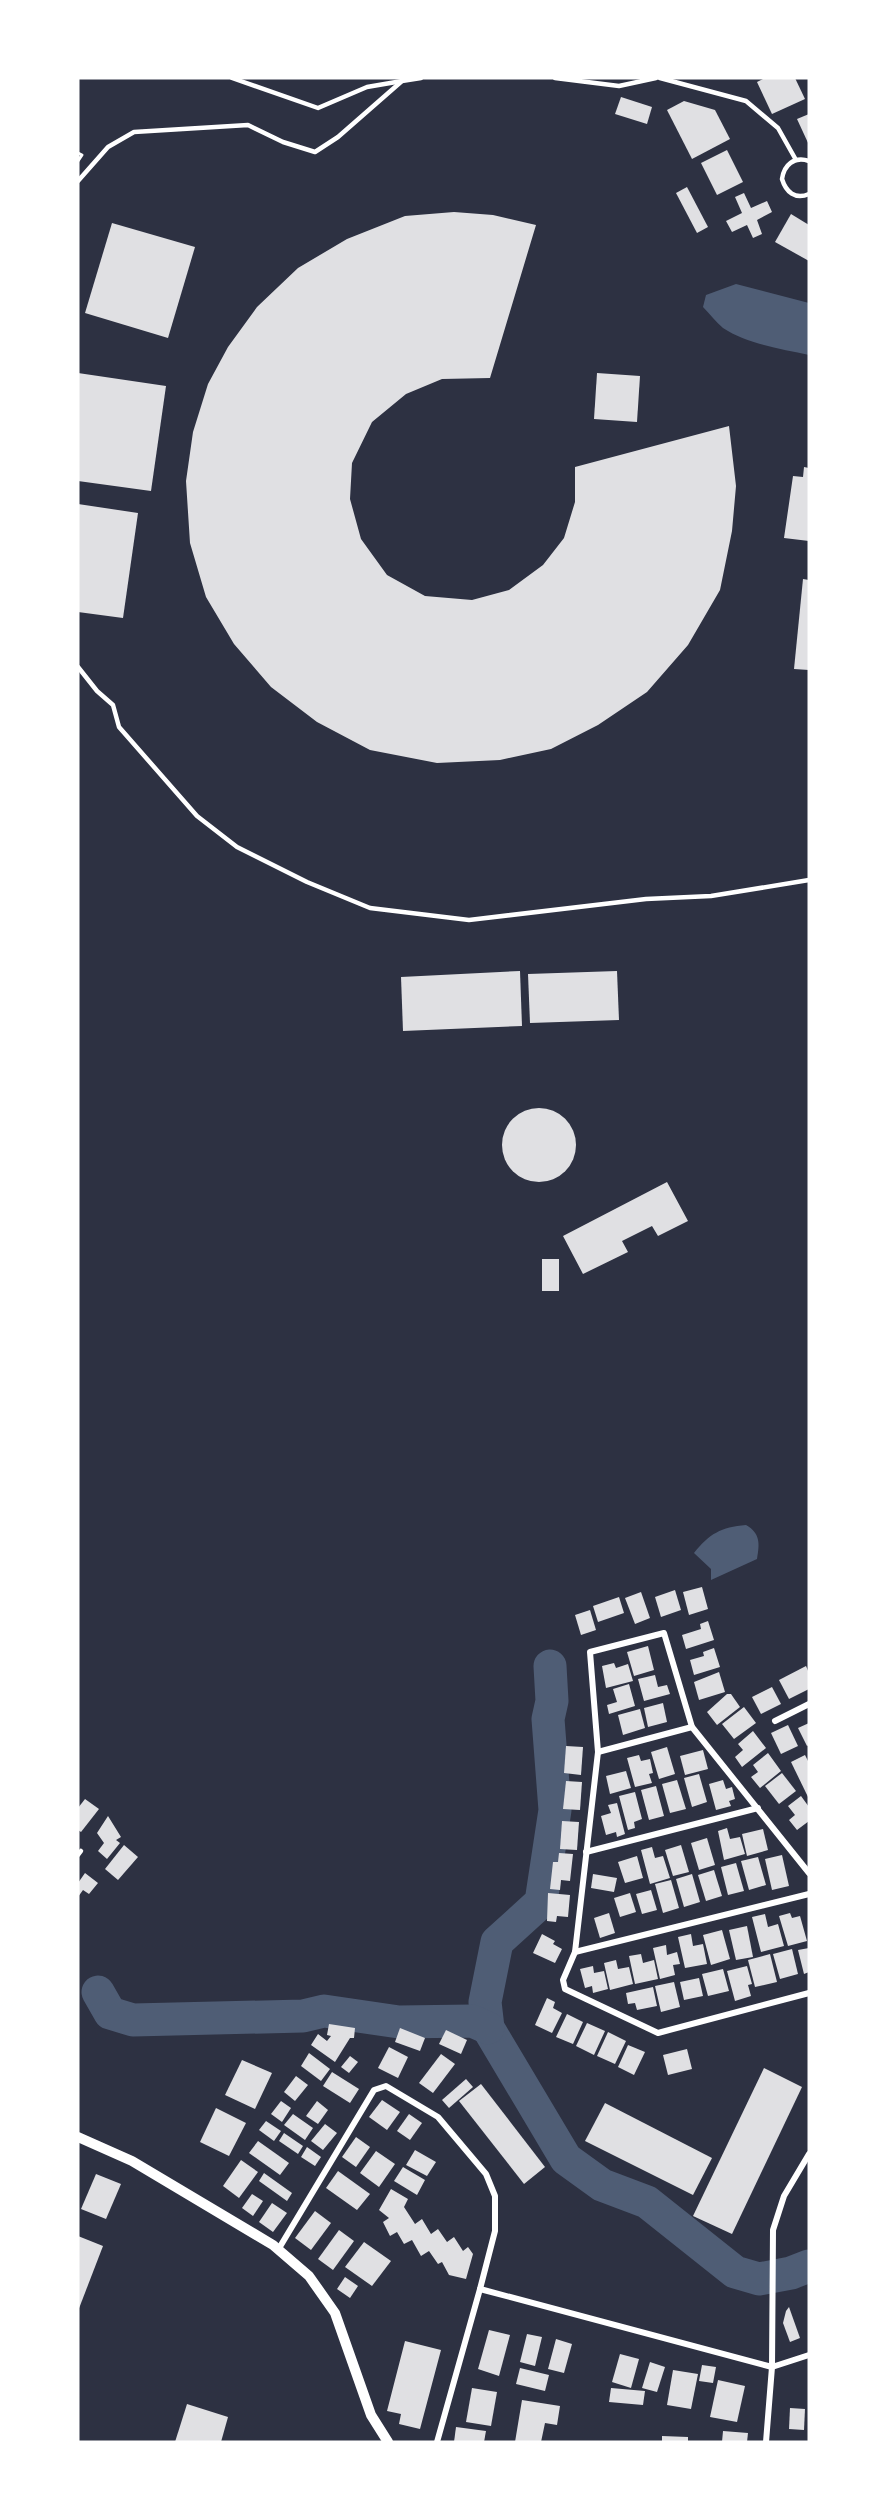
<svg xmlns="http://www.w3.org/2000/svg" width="887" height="2520" viewBox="0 0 887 2520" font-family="Arial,sans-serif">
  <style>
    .water { fill: #4f5d75 }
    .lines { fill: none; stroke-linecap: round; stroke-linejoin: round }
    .river { stroke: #4f5d75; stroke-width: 33 }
    .building { fill: #e0e0e3 }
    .path { stroke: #fff; stroke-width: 3 }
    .service { stroke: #fff; stroke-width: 4.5 }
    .minor { stroke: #fff; stroke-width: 6 }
    .tertiary { stroke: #fff; stroke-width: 10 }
  </style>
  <rect width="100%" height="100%" fill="#2d3142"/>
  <g class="water">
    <path d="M736,284L809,303V355C781,349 747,344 723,328C716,322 710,314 703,307L706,295Z"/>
    <path d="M746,1525C760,1533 760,1543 757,1559L711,1580V1569L694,1553C709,1534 721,1527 746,1525Z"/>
  </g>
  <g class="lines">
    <g class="river">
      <polyline points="550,1666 552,1701 548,1719 555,1810 541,1902 497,1942 485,2002 488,2028 566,2159 602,2185 647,2202 735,2272 759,2279 791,2273 809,2266"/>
      <polyline points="98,1992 110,2013 133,2020 303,2016 324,2011 399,2022 472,2021 488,2028"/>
    </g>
  </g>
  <g class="building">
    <polygon points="765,78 795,78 805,99 772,114 757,82"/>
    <polygon points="621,97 652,107 647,124 615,114"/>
    <polygon points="684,101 715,110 730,139 692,159 667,110"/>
    <polygon points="809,114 809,145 797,119"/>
    <polygon points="727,150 743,182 717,195 701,163"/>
    <polygon points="687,187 708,227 697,233 676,193"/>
    <polygon points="744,193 751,208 767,201 772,212 757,220 762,234 753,238 747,225 732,232 726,221 742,213 735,197"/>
    <polygon points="454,212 493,215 536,225 490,378 442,379 406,394 372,422 352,463 350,499 361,539 387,575 425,596 472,600 509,590 543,565 564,538 575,502 575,467 729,426 736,486 732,531 720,590 688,645 647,692 598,725 551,749 500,760 437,763 370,750 317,722 271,687 234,644 206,597 190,543 186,481 193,432 208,384 228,347 257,307 298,268 347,239 405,216"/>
    <polygon points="791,214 809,225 809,261 775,242"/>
    <polygon points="112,223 195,247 168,338 85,313"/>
    <polygon points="78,373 166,386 151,491 78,481"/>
    <polygon points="597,373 640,376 637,422 594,419"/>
    <polygon points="804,467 809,468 809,541 784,538 793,476 803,477"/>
    <polygon points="78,504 138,513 123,618 78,612"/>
    <polygon points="803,579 809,580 809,670 794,669"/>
    <polygon points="520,971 522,1026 403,1031 401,977"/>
    <polygon points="617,971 619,1020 530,1023 528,974"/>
    <circle cx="539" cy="1145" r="37"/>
    <polygon points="667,1182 688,1221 658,1236 652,1226 622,1241 628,1252 583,1274 563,1236"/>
    <rect x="542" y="1259" width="17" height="32"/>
    <polygon points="702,1587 708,1609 689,1615 683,1592"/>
    <polygon points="675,1590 681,1610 661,1617 655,1597"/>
    <polygon points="641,1592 650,1618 635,1624 625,1598"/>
    <polygon points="619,1597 624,1613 598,1622 593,1606"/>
    <polygon points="590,1610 596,1630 581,1635 575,1615"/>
    <polygon points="708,1621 714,1640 686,1649 682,1635 701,1629 700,1624"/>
    <polygon points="648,1646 654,1670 634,1676 627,1652"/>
    <polygon points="714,1648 720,1667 694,1675 690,1660 704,1656 703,1652"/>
    <polygon points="614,1663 616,1668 628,1664 633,1681 606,1688 602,1666"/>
    <polygon points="806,1666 809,1673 809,1689 789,1699 779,1680"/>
    <polygon points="719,1672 725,1692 699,1700 694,1682"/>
    <polygon points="655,1675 658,1687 667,1685 670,1694 644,1701 638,1679"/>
    <polygon points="629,1684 635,1706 609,1714 607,1705 617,1702 613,1689"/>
    <polygon points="772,1687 781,1704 761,1714 752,1697"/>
    <polygon points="727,1694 731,1694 740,1707 717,1725 707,1712"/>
    <polygon points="663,1703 667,1722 648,1727 644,1708"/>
    <polygon points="744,1707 756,1723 734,1739 722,1724"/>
    <polygon points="640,1709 645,1728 623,1735 618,1715"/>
    <polygon points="809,1723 809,1745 807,1746 798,1728"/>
    <polygon points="788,1725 798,1746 781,1754 771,1733"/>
    <polygon points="753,1731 766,1748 742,1767 735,1757 743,1750 738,1744"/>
    <polygon points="566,1746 583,1747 581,1775 564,1773"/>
    <polygon points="667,1747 675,1774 659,1779 651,1752"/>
    <polygon points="703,1750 708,1769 685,1775 680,1756"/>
    <polygon points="768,1753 781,1771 760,1788 751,1777 758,1772 753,1765"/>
    <polygon points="639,1755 641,1761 650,1759 653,1773 649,1774 652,1783 635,1787 627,1758"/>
    <polygon points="805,1755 809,1763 809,1799 791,1762"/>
    <polygon points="626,1771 631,1788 610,1794 606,1776"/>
    <polygon points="782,1773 796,1791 779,1804 765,1786"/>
    <polygon points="699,1774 707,1802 692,1807 684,1778"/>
    <polygon points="677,1780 686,1809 670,1813 662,1784"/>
    <polygon points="723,1780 726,1789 732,1787 735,1799 729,1801 731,1806 716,1810 709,1784"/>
    <polygon points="566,1781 582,1782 580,1810 563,1809"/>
    <polygon points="656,1786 664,1816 649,1820 641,1790"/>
    <polygon points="635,1792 642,1819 634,1822 635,1828 628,1830 619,1796"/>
    <polygon points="801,1796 809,1807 809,1821 797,1830 789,1820 795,1815 788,1806"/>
    <polygon points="85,1799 99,1809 81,1832 78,1830 78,1808"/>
    <polygon points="617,1803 625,1834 617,1837 616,1832 606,1835 601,1816 611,1813 608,1805"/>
    <polygon points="108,1816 121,1837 116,1840 120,1843 107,1859 98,1851 104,1843 97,1833"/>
    <polygon points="562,1821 579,1822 577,1850 560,1849"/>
    <polygon points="727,1828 730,1839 740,1837 745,1854 724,1860 718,1831"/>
    <polygon points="763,1829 768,1850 747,1856 742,1834"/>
    <polygon points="707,1838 715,1865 699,1870 691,1843"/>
    <polygon points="124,1845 138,1857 118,1880 105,1869"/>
    <polygon points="681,1845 689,1872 673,1876 665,1850"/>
    <polygon points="652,1847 655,1858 663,1856 670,1878 650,1884 641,1850"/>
    <polygon points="559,1853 573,1854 570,1881 561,1880 560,1890 550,1889 553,1862 558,1862"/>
    <polygon points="782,1855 789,1886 772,1890 765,1859"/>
    <polygon points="637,1856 643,1878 625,1883 618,1862"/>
    <polygon points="758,1857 766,1885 749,1890 741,1861"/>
    <polygon points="736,1863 744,1891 728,1895 721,1867"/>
    <polygon points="714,1870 722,1896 706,1901 698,1875"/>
    <polygon points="85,1873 98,1883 89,1894 83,1890 78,1897 78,1883"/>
    <polygon points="593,1874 617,1878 614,1892 591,1888"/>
    <polygon points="692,1874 700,1902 684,1907 676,1879"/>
    <polygon points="671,1880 679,1908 663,1913 655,1884"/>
    <polygon points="651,1890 657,1910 642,1914 636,1894"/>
    <polygon points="548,1893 570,1895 568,1917 557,1916 556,1922 547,1921"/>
    <polygon points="630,1893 636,1912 620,1917 614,1898"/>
    <polygon points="609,1913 615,1933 600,1938 594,1918"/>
    <polygon points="790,1913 792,1918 800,1916 807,1941 788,1946 779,1916"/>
    <polygon points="765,1914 768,1927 778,1924 784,1946 761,1952 752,1917"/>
    <polygon points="747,1926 753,1957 736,1960 729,1930"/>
    <polygon points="722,1930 730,1959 711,1965 703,1935"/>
    <polygon points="542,1934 555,1941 553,1944 562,1949 555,1963 533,1953"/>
    <polygon points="691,1934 693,1946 703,1944 707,1964 685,1968 678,1937"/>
    <polygon points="666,1945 667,1955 677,1952 680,1964 673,1965 675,1975 660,1979 653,1948"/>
    <polygon points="809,1948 809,1972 804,1974 798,1950"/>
    <polygon points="792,1949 798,1974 780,1979 773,1954"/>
    <polygon points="641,1954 643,1963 654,1960 658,1979 635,1984 629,1956"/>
    <polygon points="770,1954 777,1982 755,1987 748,1960"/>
    <polygon points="616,1960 618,1969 629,1967 633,1984 610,1990 604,1963"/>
    <polygon points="593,1966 594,1973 604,1971 608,1989 593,1993 592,1986 585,1988 580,1969"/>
    <polygon points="747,1966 752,1984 748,1985 751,1996 735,2001 727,1971"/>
    <polygon points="723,1969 729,1991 708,1996 702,1974"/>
    <polygon points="699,1978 703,1996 684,2000 680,1982"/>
    <polygon points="674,1982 680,2007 661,2012 655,1986"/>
    <polygon points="653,1987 657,2006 637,2010 635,2003 628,2004 626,1993"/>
    <polygon points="547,1998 555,2002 553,2008 562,2013 552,2033 535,2025"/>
    <polygon points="567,2014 583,2022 573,2044 556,2037"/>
    <polygon points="587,2023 605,2031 594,2055 576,2046"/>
    <polygon points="329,2024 355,2028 354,2038 350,2038 335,2062 311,2045 318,2034 327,2041 331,2036 327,2035"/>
    <polygon points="400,2028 425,2038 420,2051 395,2042"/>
    <polygon points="446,2030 467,2040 461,2054 439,2044"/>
    <polygon points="608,2032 626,2041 615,2064 597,2056"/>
    <polygon points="628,2045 645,2052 634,2075 618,2067"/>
    <polygon points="389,2047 408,2057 398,2078 378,2068"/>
    <polygon points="687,2049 692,2069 668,2075 663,2055"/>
    <polygon points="309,2053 330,2069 321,2081 301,2066"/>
    <polygon points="441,2054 455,2064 433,2093 419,2083"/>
    <polygon points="350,2056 358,2062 349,2073 341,2067"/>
    <polygon points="242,2060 272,2073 255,2109 225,2095"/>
    <polygon points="764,2068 802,2087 732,2234 693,2216"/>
    <polygon points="332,2072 359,2089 350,2103 323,2086"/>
    <polygon points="296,2076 308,2085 295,2101 284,2092"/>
    <polygon points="466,2079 473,2087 449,2108 442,2100"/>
    <polygon points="481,2084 545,2167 524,2184 459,2101"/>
    <polygon points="382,2100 400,2112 387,2130 369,2117"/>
    <polygon points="281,2101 291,2108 282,2122 271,2114"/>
    <polygon points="317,2101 328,2110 318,2124 306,2116"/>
    <polygon points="605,2103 712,2158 693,2195 585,2141"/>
    <polygon points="216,2108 246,2123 229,2156 200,2142"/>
    <polygon points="293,2114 313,2128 305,2140 284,2125"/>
    <polygon points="409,2114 422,2123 410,2140 397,2131"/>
    <polygon points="266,2121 281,2131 274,2141 259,2130"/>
    <polygon points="325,2124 337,2133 323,2150 311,2141"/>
    <polygon points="284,2133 303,2146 298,2154 279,2141"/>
    <polygon points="356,2137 370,2147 356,2167 342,2157"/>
    <polygon points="258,2141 289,2163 280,2175 249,2153"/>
    <polygon points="307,2147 321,2157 315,2166 301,2157"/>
    <polygon points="415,2150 436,2162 427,2176 406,2165"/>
    <polygon points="376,2151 395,2164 379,2187 360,2173"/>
    <polygon points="241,2160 258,2172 239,2198 223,2186"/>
    <polygon points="403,2167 425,2180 417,2195 394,2181"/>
    <polygon points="338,2171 370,2194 357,2210 326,2188"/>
    <polygon points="264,2173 292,2193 287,2201 259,2181"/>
    <polygon points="96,2174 121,2184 106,2219 81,2209"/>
    <polygon points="391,2189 408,2199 404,2207 415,2224 422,2219 431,2234 438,2229 447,2242 454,2237 463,2251 468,2247 473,2254 466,2279 449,2275 442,2262 438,2264 429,2251 421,2256 412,2240 404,2244 397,2232 390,2236 383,2222 389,2218 379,2210"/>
    <polygon points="252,2194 263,2201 253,2216 242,2208"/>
    <polygon points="272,2203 287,2213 273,2232 259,2222"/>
    <polygon points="315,2211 331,2223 311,2250 295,2238"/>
    <polygon points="339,2230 354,2241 333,2270 318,2259"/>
    <polygon points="78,2236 103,2246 78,2311"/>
    <polygon points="364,2242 391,2261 372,2286 345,2267"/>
    <polygon points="345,2277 358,2286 350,2298 337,2289"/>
    <polygon points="789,2307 800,2338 790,2342 783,2323 786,2311"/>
    <polygon points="489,2330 510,2335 499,2376 478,2369"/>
    <polygon points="527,2334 542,2337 535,2366 520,2362"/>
    <polygon points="556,2339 572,2344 564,2373 548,2369"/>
    <polygon points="405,2341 441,2350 420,2429 399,2424 401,2414 387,2411"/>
    <polygon points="620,2354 639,2359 631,2388 612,2382"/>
    <polygon points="650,2362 665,2367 657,2392 642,2388"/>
    <polygon points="702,2365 716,2367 713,2383 699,2381"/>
    <polygon points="520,2368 549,2375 545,2391 516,2384"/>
    <polygon points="673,2370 698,2374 691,2409 667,2405"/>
    <polygon points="718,2380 745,2386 737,2422 710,2417"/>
    <polygon points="472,2388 497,2392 491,2426 466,2422"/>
    <polygon points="611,2388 645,2391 643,2405 609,2402"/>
    <polygon points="522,2400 560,2406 557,2425 545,2423 541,2442 515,2442"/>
    <polygon points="187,2404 228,2417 221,2442 175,2442"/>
    <polygon points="790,2408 805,2409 804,2430 789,2429"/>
    <polygon points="456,2427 486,2431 484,2442 454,2442"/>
    <polygon points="723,2431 748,2433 747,2442 722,2442"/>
    <polygon points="662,2436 688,2437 688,2442 662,2442"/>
  </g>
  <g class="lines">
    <polyline class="path" points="78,153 82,155 78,161"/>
    <g class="service">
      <polyline points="232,78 318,108 367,87 402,81"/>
      <polyline points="555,78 619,86 656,78"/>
      <polyline points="660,78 746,101 778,128 796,160"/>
      <path d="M809,161C794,156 784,165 782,179C786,192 795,200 809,194"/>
      <polyline points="78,181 108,147 134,132 248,125 283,142 315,152 338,137 402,81 421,78"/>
      <polyline points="78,667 97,691 113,705 119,727 197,816 237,847 307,882 370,908 469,920 646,899 711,896 809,880"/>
      <polyline points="78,1855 81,1851"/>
    </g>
    <g class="minor">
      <polyline points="775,1721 809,1704"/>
      <polyline points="598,1752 692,1727"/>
      <polyline points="586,1852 758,1808"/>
      <polyline points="809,1873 692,1727 664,1633 590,1652 598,1752 575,1952 563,1980 565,1989 658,2033 809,1993"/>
      <polyline points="575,1952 809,1894"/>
      <polyline points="278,2250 374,2090 386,2086 438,2117 486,2174 495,2196 495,2231 480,2289"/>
      <polyline points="437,2442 480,2289 772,2367 809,2355"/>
      <polyline points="766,2442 772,2367 773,2230 784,2196 809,2154"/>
    </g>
    <polyline class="tertiary" points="78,2137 132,2161 273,2245 309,2276 335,2313 371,2415 388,2442"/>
  </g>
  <rect width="887" height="2520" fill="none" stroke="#ffffff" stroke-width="159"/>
</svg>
